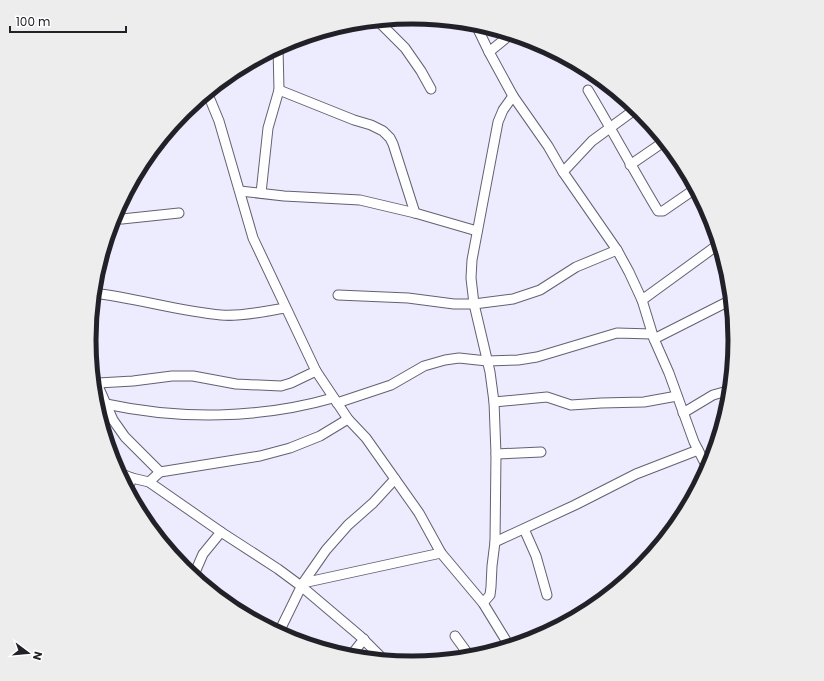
<svg xmlns="http://www.w3.org/2000/svg" width="824" height="681" viewBox="0 0 824 681" font-family="Poppins,sans-serif">
  <style>
    .lines { fill: none; stroke-linecap: round; stroke-linejoin: round }
    .minor-casing { stroke: #636171; stroke-width: 11 }
    .minor { stroke: #fff; stroke-width: 9 }
    .rim { fill: none; stroke: #222128; stroke-width: 5 }
  </style>
  <rect width="100%" height="100%" fill="#edebfe"/>
  <g class="lines">
    <defs>
      <g id="minor">
        <polyline points="377,20 405,48 421,71 431,89"/>
        <polyline points="475,23 489,52 513,96 548,146 563,172 617,250 629,272 642,300 654,339 669,373 694,442 708,469"/>
        <polyline points="489,52 511,34"/>
        <polyline points="279,90 354,120 371,125 383,131 390,138 393,144 415,213"/>
        <path d="M588,90C612,130 634,171 658,211H663L695,189"/>
        <polyline points="207,92 219,121 253,238 316,371 348,419 366,438 419,513 441,553 483,603 510,647"/>
        <polyline points="630,165 665,141"/>
        <polyline points="563,172 592,141 637,108"/>
        <polyline points="240,191 284,196 360,200 415,213 477,231"/>
        <polyline points="261,193 268,128 279,90 278,47"/>
        <polyline points="113,219 122,219 179,213"/>
        <path d="M93,293C136,298 178,311 221,315C241,317 266,311 285,308"/>
        <polyline points="338,295 408,298 454,304 474,304 513,299 540,290 576,267 617,250"/>
        <polyline points="642,300 719,244"/>
        <polyline points="654,339 731,300"/>
        <polyline points="91,370 113,420 125,437 160,472 149,482"/>
        <polyline points="93,386 98,383 133,381 172,376 193,376 236,384 281,386 291,383 316,371"/>
        <polyline points="494,402 547,397 571,405 601,403 644,402 677,396"/>
        <polyline points="337,403 391,385 424,366 445,360 459,358 487,361 518,360 537,357 617,333 652,334"/>
        <path d="M106,404C180,420 259,419 333,398"/>
        <polyline points="683,413 713,395 731,390"/>
        <polyline points="496,454 541,452"/>
        <polyline points="117,472 132,478 149,482 221,532 278,569 301,586 360,636 385,661"/>
        <polyline points="160,472 260,456 290,448 320,436 348,419"/>
        <polyline points="127,491 132,478"/>
        <polyline points="524,529 536,556 547,595"/>
        <polyline points="495,542 575,505 636,474 698,450"/>
        <polyline points="193,577 203,554 221,532"/>
        <polyline points="303,583 326,550 348,525 373,503 395,479"/>
        <polyline points="483,603 490,595 491,587 492,566 495,542 496,454 494,402 490,372 474,304 471,278 472,260 498,122 503,110 513,96"/>
        <polyline points="278,634 303,583 441,553"/>
        <polyline points="455,636 471,658"/>
        <polyline points="349,658 364,639"/>
      </g>
    </defs>
    <use href="#minor" class="minor-casing"/>
    <use href="#minor" class="minor"/>
  </g>
  <path d="M0 0H824V681H0ZM96 340a316 316 0 1 1 632 0a316 316 0 1 1-632 0Z" fill="#ededee" fill-rule="evenodd"/>
  <path class="rim" d="M96 340a316 316 0 1 1 632 0a316 316 0 1 1-632 0Z"/>
  <g transform="translate(28 653) rotate(106)" stroke="#ffffff" stroke-width="3" paint-order="stroke">
  <path d="M0-3L7 15L0 10L-7 15Z" fill="#222128"/>
  <text y="-6" font-size="11" font-weight="bold" text-anchor="middle" fill="#222128">N</text>
  </g>
  <path d="M10 26v6h116v-6" fill="none" stroke="#222128" stroke-width="2"/>
  <text x="16" y="26" font-size="12" fill="#222128" stroke="#ffffff" stroke-width="3" paint-order="stroke">100 m</text>
</svg>
